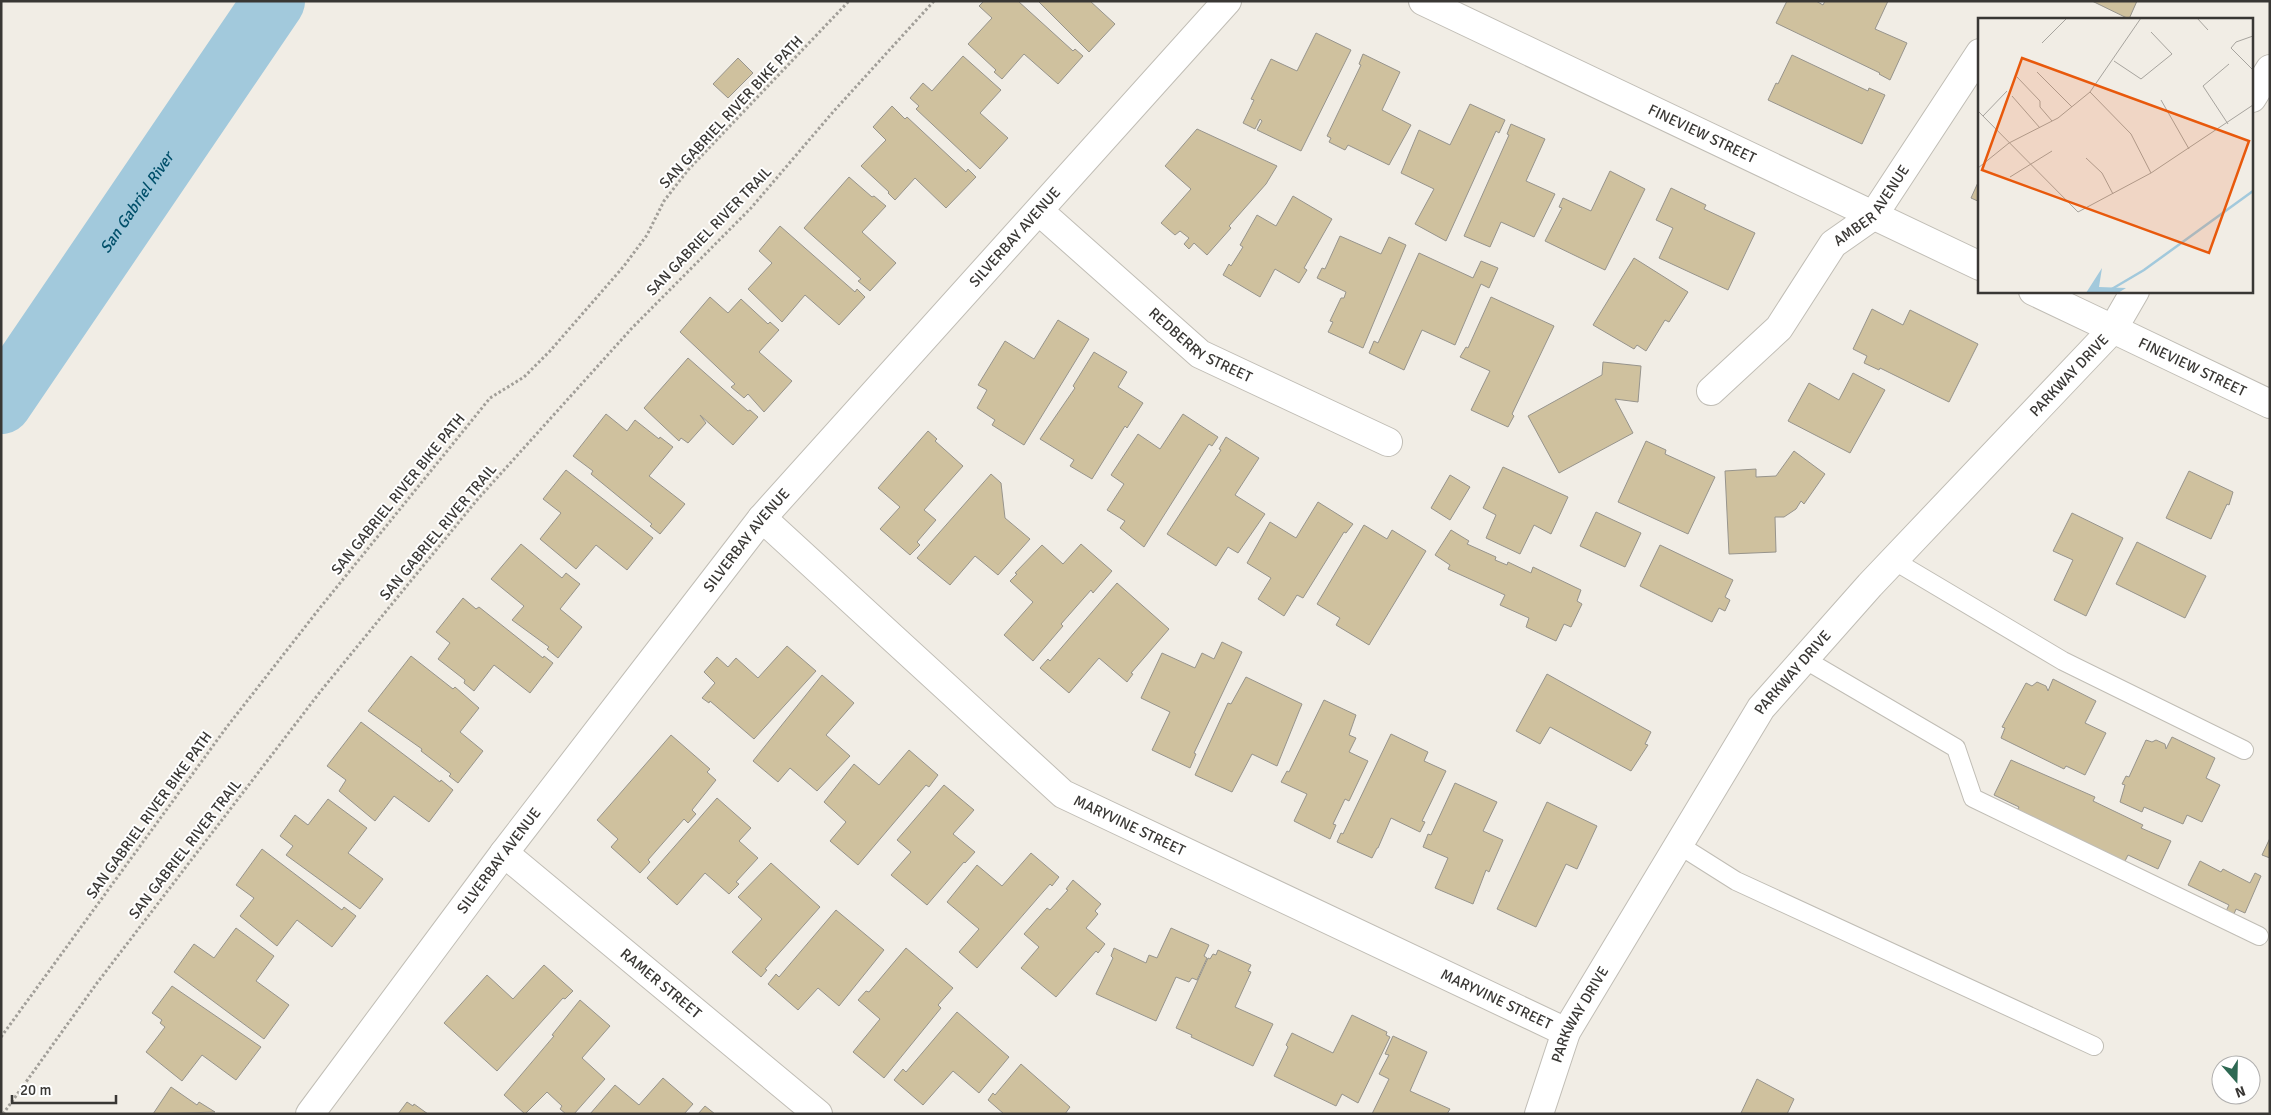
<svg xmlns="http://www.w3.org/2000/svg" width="2271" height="1115" viewBox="0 0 2271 1115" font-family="Signika,sans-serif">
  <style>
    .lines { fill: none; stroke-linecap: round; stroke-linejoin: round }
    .river { stroke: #a2c9dc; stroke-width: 62 }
    .building { fill: #cfc19e; stroke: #97948c }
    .service-casing { stroke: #c0bdb5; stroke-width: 20 }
    .minor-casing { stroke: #c0bdb5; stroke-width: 30 }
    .tertiary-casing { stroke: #c0bdb5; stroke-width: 30 }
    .path { stroke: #a19e98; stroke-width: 3; stroke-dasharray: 2.5 2.5; stroke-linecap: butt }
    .service { stroke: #fff; stroke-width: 18 }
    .minor { stroke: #fff; stroke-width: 28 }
    .tertiary { stroke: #fff; stroke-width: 28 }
    .labels { text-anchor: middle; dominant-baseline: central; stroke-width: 4; stroke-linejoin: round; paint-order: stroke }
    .street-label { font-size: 15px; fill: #393734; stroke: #fff }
    .water-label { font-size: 16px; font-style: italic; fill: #004f6a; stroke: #fff }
    .inset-river { fill: none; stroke: #a2c9dc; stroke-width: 2.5 }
    .inset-road { fill: none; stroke: #a7a49e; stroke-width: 1 }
    .view { fill: #e8590c; fill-opacity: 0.15; stroke: #e8590c; stroke-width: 2.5 }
    .inset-edge { fill: none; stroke: #393734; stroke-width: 2.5 }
  </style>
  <rect width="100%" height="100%" fill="#f1ede5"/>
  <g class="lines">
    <path class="river" id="s1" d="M1,403L274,1"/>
  </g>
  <g class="building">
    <polygon points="984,1 1018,1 1073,51 1075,49 1083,56 1058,84 1024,54 1002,79 994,72 996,70 968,44 992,18 979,6"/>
    <polygon points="1038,1 1090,1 1115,24 1089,52"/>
    <polygon points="1787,1 1816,1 1823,5 1825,1 1888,1 1875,29 1907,43 1890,80 1879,74 1880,73 1776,23"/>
    <polygon points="2092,1 2137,1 2129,19"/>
    <polygon points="1316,33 1351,50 1301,151 1257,130 1262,121 1260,119 1255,129 1243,123 1254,100 1251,99 1271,59 1297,71"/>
    <polygon points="1363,54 1400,72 1382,110 1411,125 1389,165 1348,145 1345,150 1329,142 1331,138 1327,136 1361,65 1359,64"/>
    <polygon points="1792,55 1868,91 1869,88 1885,95 1862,144 1768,100 1776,83 1778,84"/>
    <polygon points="963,56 1001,90 980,113 1008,138 980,169 916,109 919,106 910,98 923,83 932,91"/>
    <polygon points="738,58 753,73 728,98 713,84"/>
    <polygon points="1470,104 1505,120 1499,133 1496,131 1446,241 1415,224 1434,189 1401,173 1419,130 1450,145"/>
    <polygon points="892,106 905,119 907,117 966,172 968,169 976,177 946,208 915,178 895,200 888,193 889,192 861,166 886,140 873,127"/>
    <polygon points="1511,124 1545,139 1526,181 1555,194 1534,237 1501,222 1490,247 1464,236 1509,135 1507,134"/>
    <polygon points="1197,129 1277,166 1266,184 1229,226 1231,228 1207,255 1194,243 1189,249 1184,244 1189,238 1180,231 1175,235 1161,223 1191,189 1165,166"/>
    <polygon points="1610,171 1645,189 1605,270 1545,241 1562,208 1559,207 1563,198 1591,211"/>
    <polygon points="849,177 872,197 874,196 886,206 862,232 896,263 870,291 858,281 861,279 804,228"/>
    <polygon points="1980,178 1980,202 1971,198"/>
    <polygon points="1671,188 1706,205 1704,209 1755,233 1728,290 1659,258 1673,228 1656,220"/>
    <polygon points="1293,196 1332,219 1304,268 1307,270 1299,283 1275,269 1260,297 1223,275 1229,264 1231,266 1243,247 1240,245 1257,215 1276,226"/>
    <polygon points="780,226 855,292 857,289 865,297 839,325 805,295 782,322 748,289 772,263 759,251"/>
    <polygon points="1340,236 1381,254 1389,237 1406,245 1363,348 1328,332 1333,322 1330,321 1341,298 1344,298 1346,292 1317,278 1322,268 1325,269"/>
    <polygon points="1419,253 1473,278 1481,261 1498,268 1489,288 1481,284 1455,345 1422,330 1404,370 1369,353 1374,341 1378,343"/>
    <polygon points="1634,258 1688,292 1669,322 1665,320 1646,351 1637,345 1634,349 1593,325"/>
    <polygon points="710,297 728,313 741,299 768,324 770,322 779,330 759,352 792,381 764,412 748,394 744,398 731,387 735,384 680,332"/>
    <polygon points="1491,297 1554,326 1512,414 1514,416 1508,427 1471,410 1490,371 1460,357 1466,347 1468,348"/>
    <polygon points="1872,309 1903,325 1910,310 1978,344 1949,402 1880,368 1879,370 1864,363 1867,356 1853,349"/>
    <polygon points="1058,320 1089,339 1024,445 992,425 995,420 977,408 987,390 978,385 1005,341 1034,359"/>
    <polygon points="1094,352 1127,372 1118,387 1143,403 1127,428 1125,426 1092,479 1070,466 1074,460 1040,439 1075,388 1073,386"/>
    <polygon points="688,358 748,411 750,410 758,417 733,445 700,415 706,423 688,443 681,438 679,441 644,408"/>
    <polygon points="1603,362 1641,366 1638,402 1615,399 1633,433 1559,473 1528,416 1602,375"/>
    <polygon points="1853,373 1885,390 1850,453 1788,421 1809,383 1839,400"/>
    <polygon points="606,414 627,431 635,420 659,439 660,437 673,447 649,476 685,504 660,534 650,526 652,524 591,474 593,471 573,456"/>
    <polygon points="1183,414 1218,437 1212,446 1209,444 1144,547 1120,528 1125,521 1107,510 1124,484 1111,475 1138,434 1160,449"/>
    <polygon points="928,431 937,439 935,441 963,466 924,510 936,520 917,542 920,545 910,555 880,529 900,507 878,488"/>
    <polygon points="1226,437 1259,458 1235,495 1265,514 1238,553 1228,547 1216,566 1167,534 1221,450 1219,449"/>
    <polygon points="1646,441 1666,450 1665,454 1715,477 1688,534 1618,502"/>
    <polygon points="1794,451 1825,474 1804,504 1801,501 1796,509 1784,517 1775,517 1776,552 1729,554 1725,471 1756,469 1756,477 1776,476"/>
    <polygon points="1503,467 1568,497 1551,534 1534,525 1520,554 1486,538 1496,515 1483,508"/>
    <polygon points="566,470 653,538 627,570 596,545 576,569 540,539 561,513 543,499"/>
    <polygon points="2189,471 2233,492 2229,505 2227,504 2211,539 2166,518"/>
    <polygon points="991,474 1001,483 1005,518 1030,539 998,575 975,556 950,585 917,558"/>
    <polygon points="1450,475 1470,487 1450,520 1431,508"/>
    <polygon points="1318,502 1353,524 1346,533 1344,532 1303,598 1297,595 1284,616 1258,599 1271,578 1247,563 1270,522 1296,538"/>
    <polygon points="1596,512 1641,533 1625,567 1580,546"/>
    <polygon points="2072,513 2123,538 2086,616 2054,600 2073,560 2053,551"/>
    <polygon points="1364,525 1387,539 1392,530 1426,551 1369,645 1336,625 1340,618 1317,604"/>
    <polygon points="1451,530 1469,541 1467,544 1496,557 1495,560 1507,565 1508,562 1531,573 1533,567 1581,590 1577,601 1582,604 1571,627 1564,624 1556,641 1526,627 1529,618 1500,605 1505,595 1448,569 1450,565 1435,555"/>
    <polygon points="2137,542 2206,576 2185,618 2116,584"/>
    <polygon points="521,544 562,578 566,573 580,584 560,609 582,627 558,658 547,649 549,647 512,620 524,606 491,579"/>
    <polygon points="1081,544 1112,571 1093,593 1091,590 1061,624 1063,626 1033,661 1004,635 1033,602 1010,581 1017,574 1015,573 1042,545 1063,564"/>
    <polygon points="1660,545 1733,580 1725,597 1730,600 1725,611 1719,608 1712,622 1640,586"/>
    <polygon points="1117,583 1169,629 1131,673 1133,674 1127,682 1099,658 1069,693 1040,668 1048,659 1050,661"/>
    <polygon points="463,598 476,609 479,607 543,658 544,656 553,663 530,693 494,665 474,691 464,683 465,680 438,659 450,643 436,632"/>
    <polygon points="1222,642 1242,652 1194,753 1196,754 1190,768 1152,750 1170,712 1141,698 1162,653 1195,668 1202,653 1214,659"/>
    <polygon points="787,646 816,671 754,739 710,701 709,703 702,698 715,683 704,672 717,657 728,667 736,658 758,678"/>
    <polygon points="411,656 453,689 455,687 479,708 460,732 483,751 458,783 449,776 451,774 421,751 422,749 368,711"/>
    <polygon points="1547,674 1651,732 1645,744 1648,745 1631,771 1550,727 1540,744 1516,731"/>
    <polygon points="822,675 854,703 826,735 850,756 817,791 790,768 778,782 753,761"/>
    <polygon points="1246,677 1302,704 1277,766 1252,754 1232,792 1195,775 1228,703 1231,704"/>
    <polygon points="2053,679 2096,701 2085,723 2106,733 2085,775 2066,766 2064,769 2001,738 2005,728 2002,727 2026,683 2032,686 2037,682 2046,686 2048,691"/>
    <polygon points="1324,700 1356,715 1349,735 1356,738 1349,752 1368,761 1349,801 1345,799 1333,824 1336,825 1330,839 1294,821 1307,794 1281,782 1287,771 1289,772"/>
    <polygon points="361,722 440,782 441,780 453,790 429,822 394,796 375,821 339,791 346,780 327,766"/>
    <polygon points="1391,734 1428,752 1424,761 1446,771 1422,821 1425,822 1420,832 1391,818 1378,848 1377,848 1372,858 1337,842 1341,833 1343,834"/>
    <polygon points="671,735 710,769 707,772 716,780 692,810 696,814 688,823 684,819 648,860 650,862 640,873 611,847 618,839 597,820"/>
    <polygon points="2172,737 2215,758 2206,778 2220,785 2202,822 2187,815 2183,824 2144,807 2142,812 2120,802 2125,785 2122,784 2126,776 2129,777 2146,740 2152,742 2156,740 2165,744 2166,749"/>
    <polygon points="909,750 938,775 929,787 926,785 858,865 830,841 846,822 824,802 854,764 879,785"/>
    <polygon points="2011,760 2095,797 2093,801 2143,825 2141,828 2171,841 2158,869 2128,855 2124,863 2016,812 2019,807 1994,795"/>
    <polygon points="1455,783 1497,802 1483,831 1503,840 1489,872 1486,870 1473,904 1435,888 1448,858 1423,847 1428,834 1431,835"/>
    <polygon points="944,785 974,810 953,834 975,852 965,863 964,862 927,905 891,875 911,852 897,840"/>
    <polygon points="717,798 751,828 739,841 758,858 736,882 739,884 729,894 705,873 677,905 647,878"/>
    <polygon points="328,799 367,828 348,853 383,879 360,909 286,855 293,846 280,836 295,815 308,825"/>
    <polygon points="1547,802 1597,826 1577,869 1566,864 1536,927 1497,909"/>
    <polygon points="2270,838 2270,858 2262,855"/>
    <polygon points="262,849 342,910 344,907 356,916 332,947 297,920 277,946 240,916 254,898 236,885"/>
    <polygon points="1031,853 1059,877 1052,886 1050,884 977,968 959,952 979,929 947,902 977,865 1002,886"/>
    <polygon points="2200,861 2221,872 2223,869 2250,883 2255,873 2261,876 2245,913 2236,909 2234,914 2226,911 2229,905 2188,885"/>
    <polygon points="771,863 820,907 765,969 767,970 761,977 732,952 762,919 738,897"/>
    <polygon points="1073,880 1101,904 1095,911 1098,914 1086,928 1105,944 1098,953 1096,951 1056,997 1021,968 1039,947 1024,934 1047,908 1050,910 1068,890 1066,889"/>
    <polygon points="836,910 884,950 839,1006 818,988 798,1010 768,984 776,974 779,977"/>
    <polygon points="236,928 274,956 256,981 289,1005 264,1039 174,972 194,944 214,958"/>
    <polygon points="1171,928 1209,945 1204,956 1207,958 1197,980 1192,978 1189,982 1176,977 1156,1021 1096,994 1113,958 1111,956 1114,948 1146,963 1149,955 1157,958"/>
    <polygon points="906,948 953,988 938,1005 941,1008 884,1078 853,1052 880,1019 858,1000 866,991 869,992"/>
    <polygon points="1218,950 1251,965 1248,971 1251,972 1235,1007 1273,1024 1253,1066 1191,1037 1192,1035 1176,1028 1208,958 1210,959 1213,954 1216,955"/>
    <polygon points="544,965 573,991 565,999 563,998 497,1071 444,1023 487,975 513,999"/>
    <polygon points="172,986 261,1047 236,1080 202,1055 182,1081 146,1052 165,1027 160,1023 162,1020 152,1013"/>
    <polygon points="580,1000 610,1026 582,1058 605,1079 574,1114 566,1114 560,1109 562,1106 547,1092 525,1114 504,1095 554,1036 552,1035"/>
    <polygon points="957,1012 1009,1057 979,1093 953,1071 923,1105 894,1080 903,1069 906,1072"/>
    <polygon points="1352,1015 1387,1032 1386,1035 1390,1037 1358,1103 1342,1094 1336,1106 1274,1076 1288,1047 1286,1045 1292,1033 1333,1053"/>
    <polygon points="1393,1036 1427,1052 1410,1091 1450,1109 1447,1114 1372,1114 1389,1079 1379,1074 1389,1055 1385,1054"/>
    <polygon points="1021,1064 1070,1107 1065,1114 1004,1114 988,1100 993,1093 995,1095"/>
    <polygon points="663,1078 693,1104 684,1114 590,1114 615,1085 639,1105"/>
    <polygon points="1757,1079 1794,1099 1787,1114 1741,1113"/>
    <polygon points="171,1087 197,1105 199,1102 215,1112 153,1114"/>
    <polygon points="407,1102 413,1106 414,1104 428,1114 398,1114"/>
    <polygon points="705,1106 715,1114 698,1114"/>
  </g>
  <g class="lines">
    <defs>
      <g id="service">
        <polyline points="1893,560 2063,661 2244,750"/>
        <polyline points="1804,659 1956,748 1973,798 2259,936"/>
        <polyline points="1679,845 1736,881 2094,1046"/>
      </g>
      <g id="minor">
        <path id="s2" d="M1423,1L1980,266"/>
        <path id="s3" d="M1039,211L1200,354L1388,442"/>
        <polyline points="2033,291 2113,329"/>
        <path id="s4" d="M1711,391L1779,328L1833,244L1873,216L1980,53"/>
        <path id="s5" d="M762,518L1063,794L1566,1032"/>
        <path id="s6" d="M504,853L818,1114"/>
        <path id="s7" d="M310,1114L504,853L762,518L1227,1"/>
      </g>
      <g id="tertiary">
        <polyline points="2252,98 2270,69"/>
        <path id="s8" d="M2113,329L2270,404"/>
        <path id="s9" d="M1539,1114L1566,1032L1761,708L1870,585L2113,329L2135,291"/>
      </g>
    </defs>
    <use href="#service" class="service-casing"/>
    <use href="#minor" class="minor-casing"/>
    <use href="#tertiary" class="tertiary-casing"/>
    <g class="path">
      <polyline points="1,1037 226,728 319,609 490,398 524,377 550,351 624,266 647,235 664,201 688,170 849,1"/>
      <polyline points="3,1114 97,983 320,692 477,500 632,328 751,208 833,112 934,1"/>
    </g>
    <use href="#service" class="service"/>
    <use href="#minor" class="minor"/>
    <use href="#tertiary" class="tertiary"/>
  </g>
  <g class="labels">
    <g class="street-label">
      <text transform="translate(731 112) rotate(-47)">SAN GABRIEL RIVER BIKE PATH</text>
      <text stroke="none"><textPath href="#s2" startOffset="309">FINEVIEW STREET</textPath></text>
      <text stroke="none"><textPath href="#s4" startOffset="248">AMBER AVENUE</textPath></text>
      <text transform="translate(709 231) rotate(-46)">SAN GABRIEL RIVER TRAIL</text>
      <text stroke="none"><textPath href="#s7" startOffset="1126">SILVERBAY AVENUE</textPath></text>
      <text stroke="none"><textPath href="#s3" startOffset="211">REDBERRY STREET</textPath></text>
      <text stroke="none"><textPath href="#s8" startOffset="88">FINEVIEW STREET</textPath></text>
      <text stroke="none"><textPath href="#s9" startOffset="918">PARKWAY DRIVE</textPath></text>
      <text transform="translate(398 494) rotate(-51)">SAN GABRIEL RIVER BIKE PATH</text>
      <text transform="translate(438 532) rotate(-50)">SAN GABRIEL RIVER TRAIL</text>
      <text stroke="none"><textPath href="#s7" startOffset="721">SILVERBAY AVENUE</textPath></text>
      <text stroke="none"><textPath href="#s9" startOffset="512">PARKWAY DRIVE</textPath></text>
      <text transform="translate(149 815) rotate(-54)">SAN GABRIEL RIVER BIKE PATH</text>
      <text stroke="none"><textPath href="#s5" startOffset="482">MARYVINE STREET</textPath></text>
      <text transform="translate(185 849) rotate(-52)">SAN GABRIEL RIVER TRAIL</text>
      <text stroke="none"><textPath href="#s7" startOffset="316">SILVERBAY AVENUE</textPath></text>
      <text stroke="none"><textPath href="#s6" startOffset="204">RAMER STREET</textPath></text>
      <text stroke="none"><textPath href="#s5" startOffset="888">MARYVINE STREET</textPath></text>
      <text stroke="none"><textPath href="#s9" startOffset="108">PARKWAY DRIVE</textPath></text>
    </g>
    <g class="water-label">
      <text stroke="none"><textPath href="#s1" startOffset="242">San Gabriel River</textPath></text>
    </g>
  </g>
  <g transform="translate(1978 18)">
    <rect width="275" height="275" fill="#f1ede5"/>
    <path d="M124,250L121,269L148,270L140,275H108Z" fill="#a2c9dc"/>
    <path class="inset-river" d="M127,275L166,252L275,173"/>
    <path class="inset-road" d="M219,0L230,12M275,18L258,24L253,30L275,52M64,25L89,0M136,43L163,61L194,36L173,14M59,54L94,89M39,59L62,83V89L74,103M112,74L153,116L173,155M34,78L62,110M183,82L211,131M0,93L100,194L173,155L275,87M5,98L29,73M250,106L225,68L251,46M108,140L124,155L135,176M0,150L31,125L80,100L112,74L163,0M32,159L74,133"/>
    <path class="view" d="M44,40L271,123L231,235L4,152Z"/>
    <rect width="275" height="275" class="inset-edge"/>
  </g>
  <rect width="2271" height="1115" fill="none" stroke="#393734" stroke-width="5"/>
  <g transform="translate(2236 1080) rotate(160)"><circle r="24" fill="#ffffff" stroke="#b0afae"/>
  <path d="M0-4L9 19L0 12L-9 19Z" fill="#2e6953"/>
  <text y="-8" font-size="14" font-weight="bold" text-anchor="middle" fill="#393734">N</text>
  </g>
  <path d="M12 1095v8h104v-8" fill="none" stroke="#393734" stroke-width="2.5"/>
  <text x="20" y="1095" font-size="15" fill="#393734" stroke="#ffffff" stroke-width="4" paint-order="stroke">20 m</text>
</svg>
